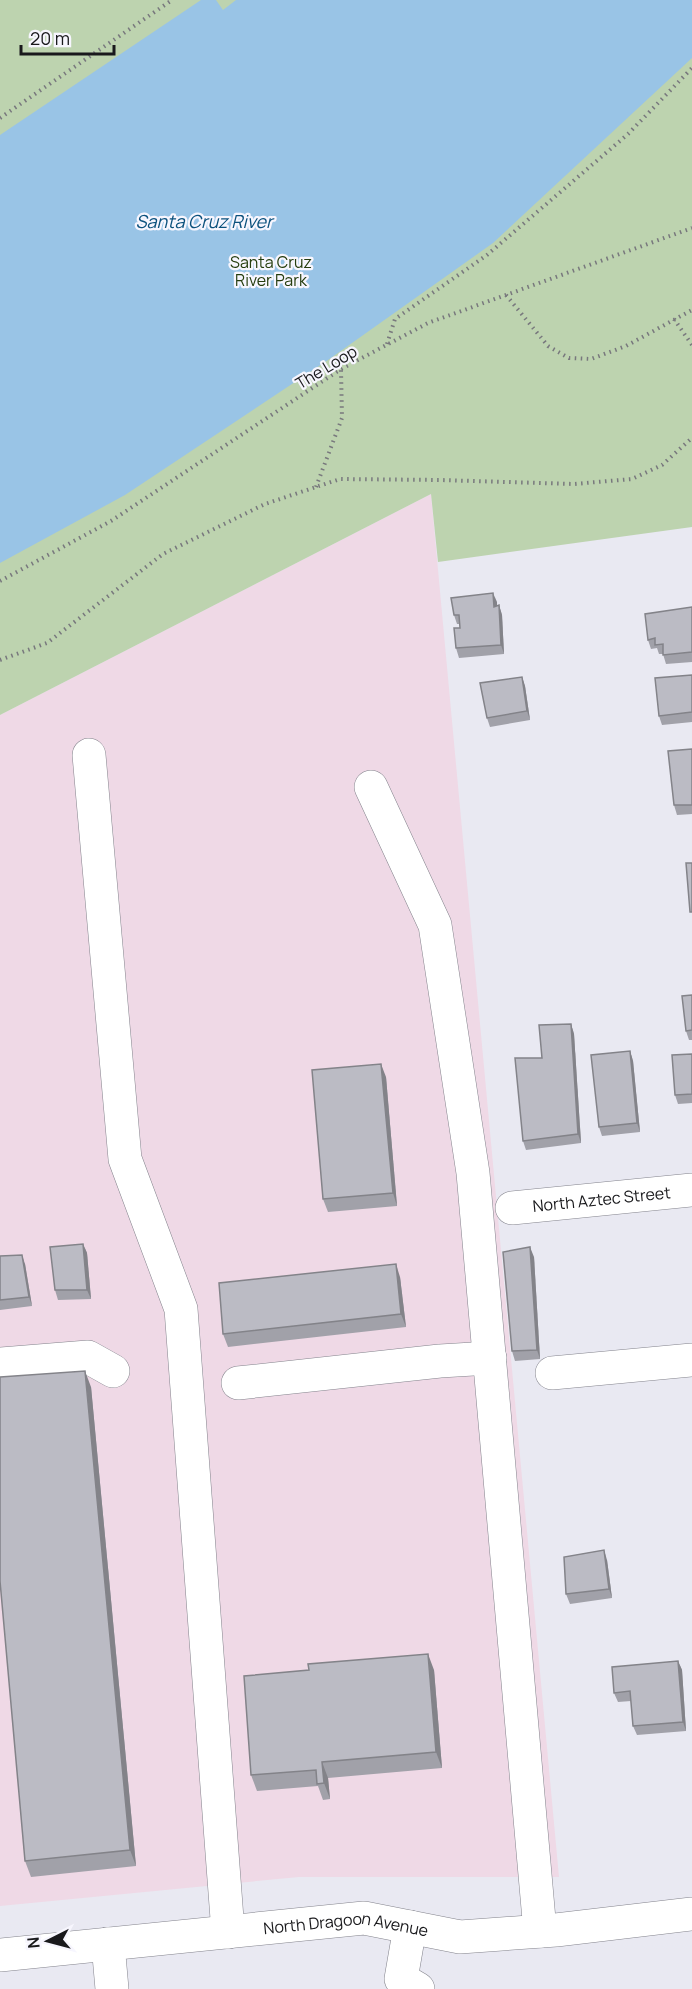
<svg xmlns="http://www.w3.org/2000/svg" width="692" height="1989" viewBox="0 0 692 1989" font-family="Manrope,sans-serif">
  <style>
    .industrial { fill: #efd9e6 }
    .green { fill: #bdd3af }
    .water { fill: #99c4e6 }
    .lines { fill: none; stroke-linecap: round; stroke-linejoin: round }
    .minor-casing { stroke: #83838c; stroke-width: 34 }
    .path { stroke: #78787d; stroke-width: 4; stroke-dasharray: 1.5 4.5; stroke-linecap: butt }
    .minor { stroke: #fff; stroke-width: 33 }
    .wall { fill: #a1a1a9 }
    .shaded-wall { fill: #838389 }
    .building { fill: #bbbbc4; stroke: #838389; stroke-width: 1.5 }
    .labels { text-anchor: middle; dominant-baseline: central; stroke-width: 4.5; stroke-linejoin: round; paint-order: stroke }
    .park-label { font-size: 16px; fill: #253d0e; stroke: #f7f6fe }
    .street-label { font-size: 16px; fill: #19191c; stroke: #f7f6fe }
    .water-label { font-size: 18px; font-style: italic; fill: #0b517d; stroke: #f7f6fe }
  </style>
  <rect width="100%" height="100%" fill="#e9e9f2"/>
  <polygon class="industrial" points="431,494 559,1877 299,1877 0,1906 0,715"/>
  <polygon class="green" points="0,0 692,0 692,527 438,562 431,494 0,715"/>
  <polygon class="water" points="201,0 216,0 223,10 236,0 692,0 692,58 493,243 328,360 125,495 0,563 0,135"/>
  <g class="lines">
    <defs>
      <g id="minor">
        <polyline points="89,755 125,1159 181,1309 228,1932"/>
        <polyline points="371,787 435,925 473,1173 540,1931"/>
        <path id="s1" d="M512,1208L692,1190"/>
        <polyline points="0,1364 88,1357 113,1371"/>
        <polyline points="552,1373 692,1360"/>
        <polyline points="238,1383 440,1361 490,1358"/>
        <polyline points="410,1927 401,1979 418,1989"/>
        <polyline points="108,1944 112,1989"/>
        <path id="s2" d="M0,1955L364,1918L460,1937L556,1930L692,1914"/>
      </g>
    </defs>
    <use href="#minor" class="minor-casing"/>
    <g class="path">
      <polyline points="0,118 172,0"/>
      <polyline points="506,295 548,346 569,358 591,359 626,346 692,310"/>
      <polyline points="674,319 692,345"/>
      <polyline points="387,344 395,319 487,255 628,134 692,68"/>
      <polyline points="316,487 342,418 341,370"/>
      <polyline points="0,581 111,521 341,369 428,323 692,228"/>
      <polyline points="0,660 47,643 163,554 265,504 340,479 440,480 574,484 632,479 662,465 692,438"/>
    </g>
    <use href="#minor" class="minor"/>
  </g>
  <g class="wall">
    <polygon points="497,602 497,606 499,605 502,615 504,654 459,658 456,648 460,628 460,624 457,624 454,615"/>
    <polygon points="692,607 692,662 666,664 663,654 659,654 657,648 651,649 648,640"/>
    <polygon points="692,675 692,722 662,725 659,716"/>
    <polygon points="522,677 525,686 530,720 490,727 487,718"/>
    <polygon points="692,749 692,814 677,815 674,805"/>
    <polygon points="692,995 692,1040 689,1040 686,1031"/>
    <polygon points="571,1024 574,1034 581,1143 526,1150 523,1141 542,1058"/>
    <polygon points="630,1051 633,1061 640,1132 602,1136 599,1127"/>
    <polygon points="692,1054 692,1103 678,1104 675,1095"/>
    <polygon points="386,1077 397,1206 328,1212 323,1199"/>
    <polygon points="83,1244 87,1253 91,1299 58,1300 55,1290"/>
    <polygon points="0,1256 25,1264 32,1306 0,1310"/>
    <polygon points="534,1257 540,1359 515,1361 512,1351"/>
    <polygon points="400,1277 406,1327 228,1347 223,1334"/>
    <polygon points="91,1387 136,1866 31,1877 25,1861"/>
    <polygon points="607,1560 612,1598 570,1604 566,1594"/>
    <polygon points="678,1661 682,1670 686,1731 637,1735 633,1726 631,1701 618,1702 614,1693"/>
    <polygon points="434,1670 442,1768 328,1778 330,1799 323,1800 318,1786 257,1791 251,1775"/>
  </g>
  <g class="shaded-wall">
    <polygon points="493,593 497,602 497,616 494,607"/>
    <polygon points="499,605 502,615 504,654 501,645"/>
    <polygon points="522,677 525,686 530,720 527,711"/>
    <polygon points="571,1024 574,1034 581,1143 578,1134"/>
    <polygon points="630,1051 633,1061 640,1132 637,1123"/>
    <polygon points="381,1064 386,1077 397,1206 393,1193"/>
    <polygon points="83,1244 87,1253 91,1299 87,1290"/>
    <polygon points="530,1247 534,1257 540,1359 537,1350"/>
    <polygon points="22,1255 25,1264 32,1306 29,1297"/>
    <polygon points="396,1264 400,1277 406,1327 401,1314"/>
    <polygon points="85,1371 91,1387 136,1866 130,1850"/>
    <polygon points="604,1550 607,1560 612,1598 609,1589"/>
    <polygon points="428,1654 434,1670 442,1768 436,1752"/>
    <polygon points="678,1661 682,1670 686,1731 683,1722"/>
    <polygon points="322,1762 328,1778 330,1799 324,1783"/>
  </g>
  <g class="building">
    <polygon points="493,593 494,607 499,605 501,645 456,648 454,628 460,628 459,615 454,615 451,598"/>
    <polygon points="692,607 692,652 663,655 663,644 655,645 655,638 648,640 645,614"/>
    <polygon points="692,675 692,712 659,716 655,678"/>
    <polygon points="522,677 527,711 487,718 480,683"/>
    <polygon points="692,749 692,805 674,805 668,751"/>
    <polygon points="686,863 692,863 692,912 690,912"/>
    <polygon points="692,995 692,1030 686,1031 682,996"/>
    <polygon points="571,1024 578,1134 523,1141 515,1058 542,1058 539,1025"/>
    <polygon points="630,1051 637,1123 599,1127 591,1055"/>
    <polygon points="692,1054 692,1094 675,1095 672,1055"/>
    <polygon points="381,1064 393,1193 323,1199 312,1070"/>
    <polygon points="83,1244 87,1290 55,1290 50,1247"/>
    <polygon points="530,1247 537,1350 512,1351 503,1252"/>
    <polygon points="22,1255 29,1297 0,1300 0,1256"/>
    <polygon points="396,1264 401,1314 223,1334 219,1283"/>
    <polygon points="85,1371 130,1850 25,1861 0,1581 0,1377"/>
    <polygon points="604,1550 609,1589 566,1594 564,1557"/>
    <polygon points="428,1654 436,1752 322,1762 324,1783 317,1784 316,1770 251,1775 244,1676 309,1670 308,1664"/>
    <polygon points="678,1661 683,1722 633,1726 630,1691 614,1693 612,1667"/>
  </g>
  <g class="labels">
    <g class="park-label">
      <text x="271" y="262">Santa Cruz<tspan x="271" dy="18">River Park</tspan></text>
    </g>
    <g class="street-label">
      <text transform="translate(326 367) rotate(-31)">The Loop</text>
      <text stroke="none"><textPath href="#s1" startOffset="90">North Aztec Street</textPath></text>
      <text stroke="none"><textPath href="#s2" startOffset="348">North Dragoon Avenue</textPath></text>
    </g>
    <g class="water-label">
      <text x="204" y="221">Santa Cruz River</text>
    </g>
  </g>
  <g transform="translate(48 1941) rotate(264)" stroke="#f7f6fe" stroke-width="4.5" paint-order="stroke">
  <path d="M0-4.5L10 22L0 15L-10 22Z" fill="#19191c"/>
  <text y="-9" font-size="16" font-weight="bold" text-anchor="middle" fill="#19191c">N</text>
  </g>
  <path d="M21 45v9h93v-9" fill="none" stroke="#19191c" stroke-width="3"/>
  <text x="30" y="45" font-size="18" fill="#19191c" stroke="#f7f6fe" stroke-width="4.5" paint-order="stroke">20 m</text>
</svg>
